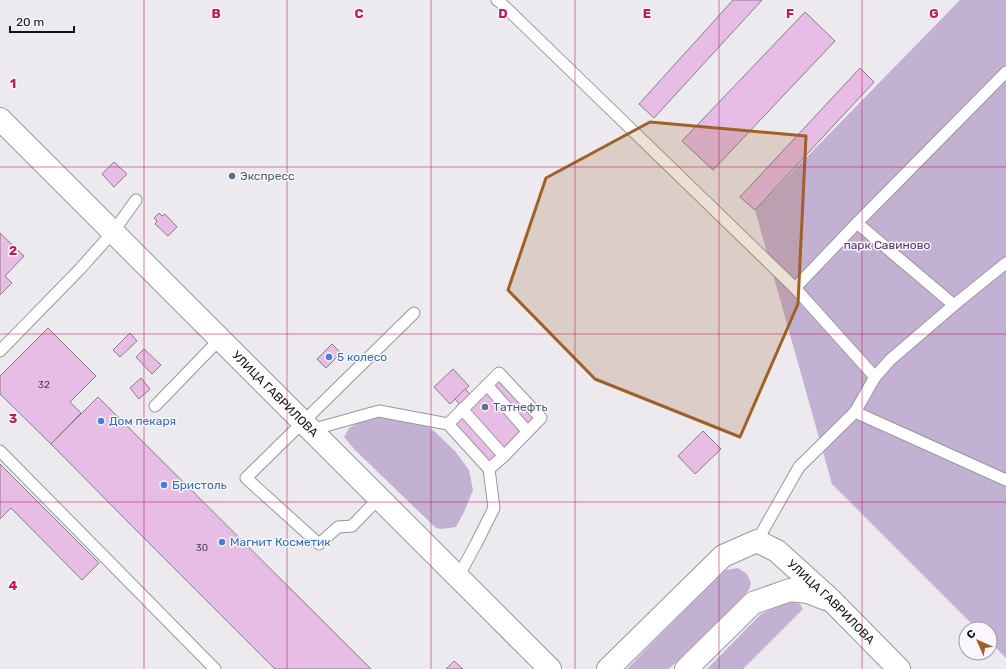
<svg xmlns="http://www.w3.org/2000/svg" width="1006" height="669" viewBox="0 0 1006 669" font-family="Rubik,sans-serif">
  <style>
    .green { fill: #c3b1d4 }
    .building { fill: #e7bde5; stroke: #848083 }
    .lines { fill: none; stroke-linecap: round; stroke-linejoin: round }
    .lane-casing { stroke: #99979b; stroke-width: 13 }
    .secondary-casing { stroke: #99979b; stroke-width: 24 }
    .lane { stroke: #fff; stroke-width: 11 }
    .secondary { stroke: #fff; stroke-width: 22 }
    .marked { fill: #9f6127; fill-opacity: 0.2; stroke: #9f6127; stroke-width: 3; stroke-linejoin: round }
    .grid { fill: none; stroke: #c2185b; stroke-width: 1; stroke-opacity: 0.55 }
    .service-dot { fill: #5c6f8a; stroke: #faf7fc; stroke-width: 1.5 }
    .shop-dot { fill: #3f7fe0; stroke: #faf7fc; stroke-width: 1.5 }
    .labels { text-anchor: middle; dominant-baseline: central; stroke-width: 3; stroke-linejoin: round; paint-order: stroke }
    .number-label { font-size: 10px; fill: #493e48 }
    .service-label { font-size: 12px; fill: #4e5e75; stroke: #faf7fc; text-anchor: start }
    .park-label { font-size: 12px; fill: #55356f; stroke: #faf7fc }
    .shop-label { font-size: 12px; fill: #366cbe; stroke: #faf7fc; text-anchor: start }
    .street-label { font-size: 12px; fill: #141314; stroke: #faf7fc }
    .grid-label { font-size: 13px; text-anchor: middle; font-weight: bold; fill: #c2185b; stroke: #faf7fc; stroke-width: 3; stroke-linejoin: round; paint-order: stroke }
  </style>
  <rect width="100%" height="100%" fill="#eceaee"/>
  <g class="green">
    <polygon points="960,0 1006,0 1006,658 990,642 990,629 977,629 832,484 755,210"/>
    <polygon points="385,414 415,416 435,432 455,451 469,470 473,490 464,512 456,527 442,529 436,528 355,450 344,437 349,428 364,420"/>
    <polygon points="738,568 747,574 751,583 749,590 669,669 627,669 663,632 726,570"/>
    <polygon points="793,602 800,604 803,609 743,669 707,669 761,614 783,604"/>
  </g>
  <g class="building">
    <polygon points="733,0 762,0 654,118 639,104"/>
    <polygon points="805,12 835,41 713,170 682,141"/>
    <polygon points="860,68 874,82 755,210 740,197"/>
    <polygon points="114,162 127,174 114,187 102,174"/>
    <polygon points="159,213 162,216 165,214 177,227 168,236 155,224 157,221 154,218"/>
    <polygon points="0,233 24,256 5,276 12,283 0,295"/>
    <polygon points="48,328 96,376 70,402 81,413 51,444 0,394 0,376"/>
    <polygon points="130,333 137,341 120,357 113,350"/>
    <polygon points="332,344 341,353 326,368 317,359"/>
    <polygon points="144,349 161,365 152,374 136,357"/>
    <polygon points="453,369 469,386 450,404 434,387"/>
    <polygon points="496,376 541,422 488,473 444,428 464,409 455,399 465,389 474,398"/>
    <polygon points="141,378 150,389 139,399 130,388"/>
    <polygon points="98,397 371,669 275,669 128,522 51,444"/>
    <polygon points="703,431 721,449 695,474 678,456"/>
    <polygon points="0,464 99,563 82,580 11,508 0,519"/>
    <polygon points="454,661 463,669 446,669"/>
  </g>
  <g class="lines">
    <defs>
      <g id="lane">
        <polyline points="497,0 500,2 795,288 875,377 855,412 799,467 757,541"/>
        <polyline points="857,223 954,305"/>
        <polyline points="795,288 857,223 1006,72"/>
        <polyline points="0,351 80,269 113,232 136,200"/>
        <polyline points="875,377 890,360 954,305 1006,263"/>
        <polyline points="487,385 527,431"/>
        <polyline points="155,406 220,339"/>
        <polyline points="462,409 504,456"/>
        <polyline points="855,412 1006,480"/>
        <polyline points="448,424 499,373 541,418 504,456 489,469"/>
        <polyline points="311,430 379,411 448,424 489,469 494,508 476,544 458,577"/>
        <polyline points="0,451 215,669"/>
        <polyline points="379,498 352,526 338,527 319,544 246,478 414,313"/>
      </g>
      <g id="secondary">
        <path id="s1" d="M0,119L550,669"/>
        <path id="s2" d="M608,669L723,556L757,541L777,551L831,600L899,669"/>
        <polyline points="686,669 753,603 790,590 808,592 826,599"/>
      </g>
    </defs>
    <use href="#lane" class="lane-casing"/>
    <use href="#secondary" class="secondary-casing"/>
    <use href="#lane" class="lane"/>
    <use href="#secondary" class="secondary"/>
  </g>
  <path class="marked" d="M650,122L806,136L798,304L740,437L595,379L508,290L546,178Z"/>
  <path class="grid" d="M144,0V669M287,0V669M431,0V669M575,0V669M719,0V669M862,0V669M0,167H1006M0,334H1006M0,502H1006"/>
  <g class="service-dot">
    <circle cx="232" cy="176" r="4"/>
    <circle cx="485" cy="407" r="4"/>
  </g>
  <g class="shop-dot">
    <circle cx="329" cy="357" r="4"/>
    <circle cx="101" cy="421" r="4"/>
    <circle cx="164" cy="485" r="4"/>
    <circle cx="222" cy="542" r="4"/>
  </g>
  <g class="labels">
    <g class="number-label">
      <text x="44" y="385">32</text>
      <text x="202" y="548">30</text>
    </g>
    <g class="service-label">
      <text x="240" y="176">Экспресс</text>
      <text x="493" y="407">Татнефть</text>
    </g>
    <g class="park-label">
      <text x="887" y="245">парк Савиново</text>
    </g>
    <g class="shop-label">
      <text x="337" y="357">5 колесо</text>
      <text x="109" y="421">Дом пекаря</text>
      <text x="172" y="485">Бристоль</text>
      <text x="230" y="542">Магнит Косметик</text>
    </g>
    <g class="street-label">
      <text stroke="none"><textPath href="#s1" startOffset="389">УЛИЦА ГАВРИЛОВА</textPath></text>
      <text stroke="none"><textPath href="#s2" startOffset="295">УЛИЦА ГАВРИЛОВА</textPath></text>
    </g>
  </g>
  <g class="grid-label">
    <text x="216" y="18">B</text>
    <text x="359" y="18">C</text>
    <text x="503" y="18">D</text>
    <text x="647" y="18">E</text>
    <text x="790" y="18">F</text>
    <text x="934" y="18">G</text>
    <text x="13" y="88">1</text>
    <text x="13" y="255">2</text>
    <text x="13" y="423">3</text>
    <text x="13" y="590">4</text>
  </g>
  <g transform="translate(978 641) rotate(315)"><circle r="19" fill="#faf7fc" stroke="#9e9c9f"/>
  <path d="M0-3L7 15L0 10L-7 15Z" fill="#9f6127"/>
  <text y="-6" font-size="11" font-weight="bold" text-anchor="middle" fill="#141314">С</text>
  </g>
  <path d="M10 26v6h64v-6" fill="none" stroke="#141314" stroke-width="2"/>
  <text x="16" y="26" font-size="12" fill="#141314" stroke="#faf7fc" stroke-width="3" paint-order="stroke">20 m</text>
</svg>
